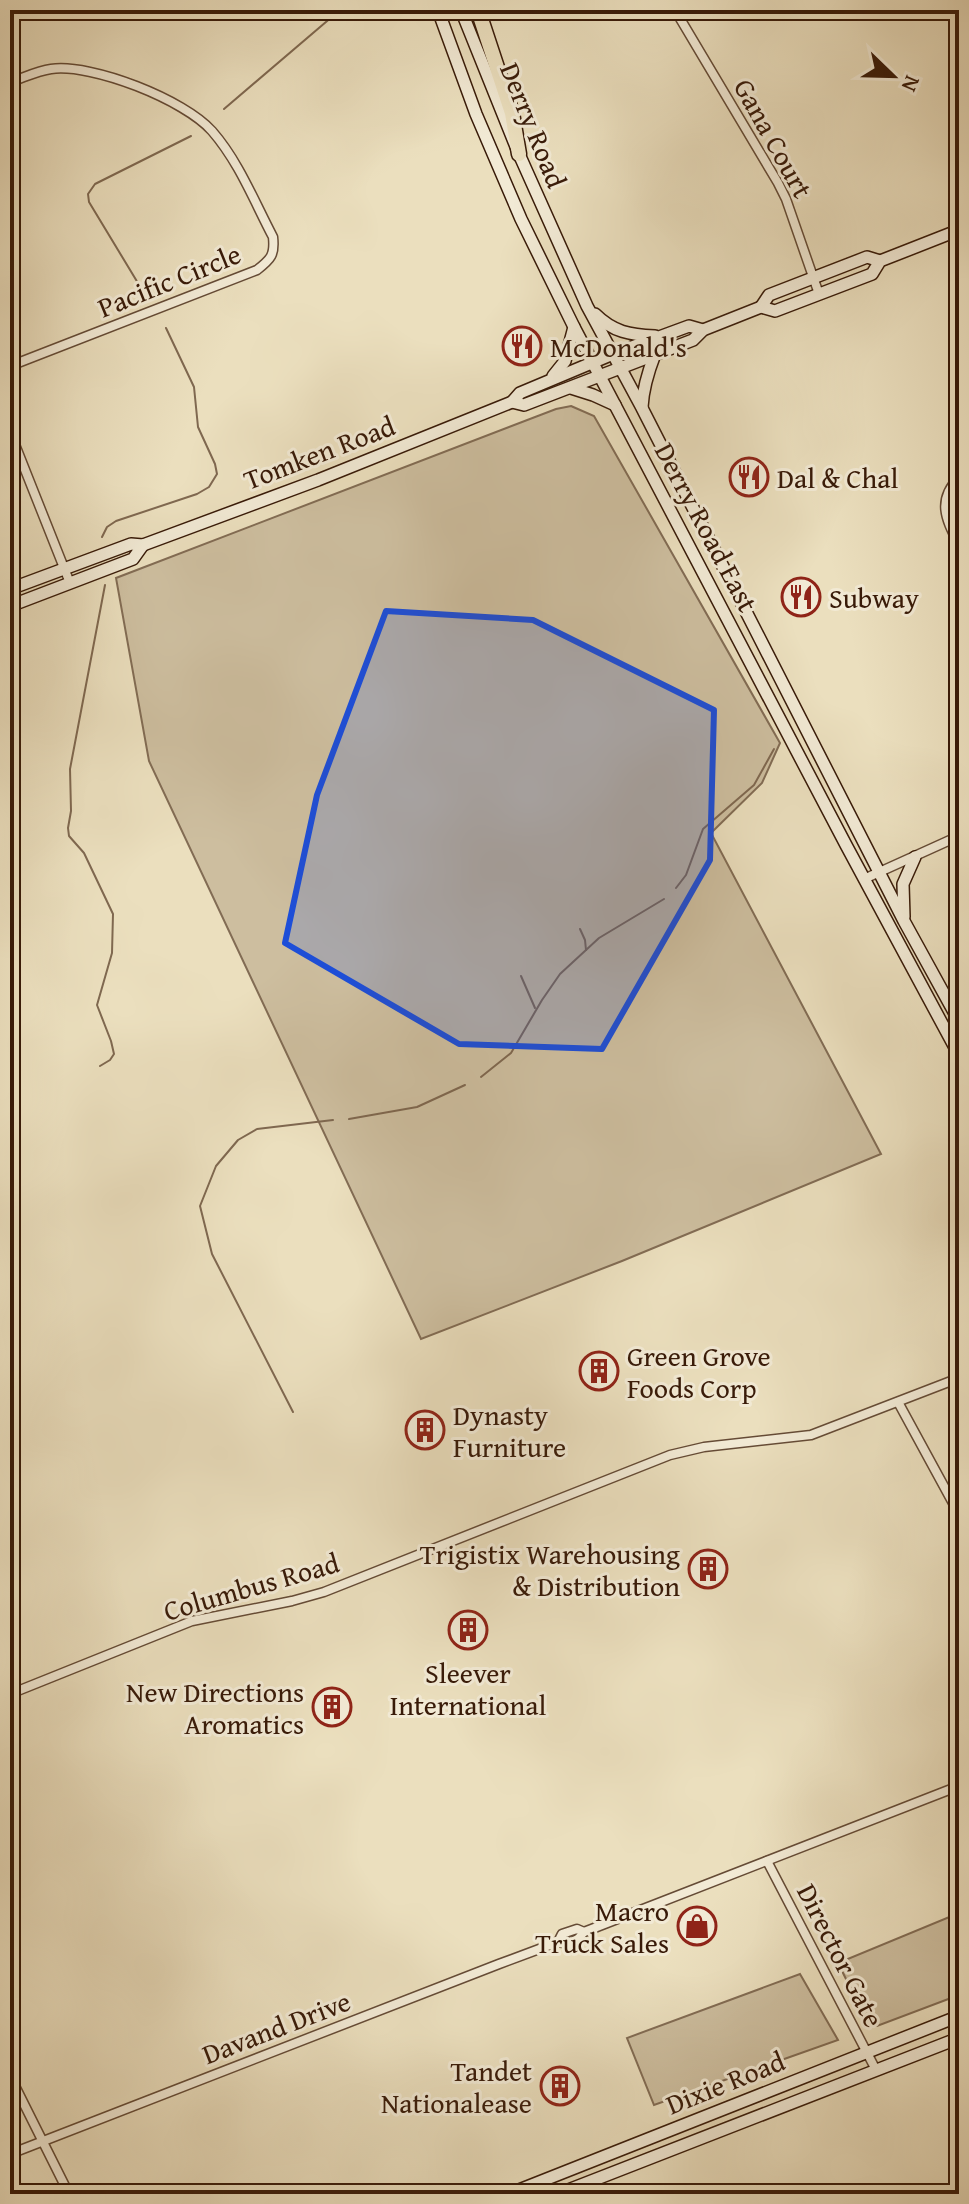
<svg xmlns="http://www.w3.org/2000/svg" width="969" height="2204" viewBox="0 0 969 2204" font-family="'Gentium Book Plus',serif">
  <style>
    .green { fill: #cdbe9f; stroke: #826c54; stroke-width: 2 }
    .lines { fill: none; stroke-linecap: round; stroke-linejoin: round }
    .stream { stroke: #7f6850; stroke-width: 2 }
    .street-casing { stroke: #654b36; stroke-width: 11 }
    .secondary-casing { stroke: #381a08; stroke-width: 14 }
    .highway-casing { stroke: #381a08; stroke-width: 17 }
    .street { stroke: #f2ead5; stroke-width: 8 }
    .secondary { stroke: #f2ead5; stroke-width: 11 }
    .highway { stroke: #ebdfbe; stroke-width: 14 }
    .marked { fill: #1d4ed8; fill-opacity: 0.2; stroke: #1d4ed8; stroke-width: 6; stroke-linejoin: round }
    .labels { text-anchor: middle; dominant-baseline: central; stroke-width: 6; stroke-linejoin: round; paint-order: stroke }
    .street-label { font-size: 28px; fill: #381a08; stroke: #f2ead5 }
    .poi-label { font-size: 28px; fill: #381a08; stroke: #f2ead5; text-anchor: start }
  </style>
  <rect width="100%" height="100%" fill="#ebdfbe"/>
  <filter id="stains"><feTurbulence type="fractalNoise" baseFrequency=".0025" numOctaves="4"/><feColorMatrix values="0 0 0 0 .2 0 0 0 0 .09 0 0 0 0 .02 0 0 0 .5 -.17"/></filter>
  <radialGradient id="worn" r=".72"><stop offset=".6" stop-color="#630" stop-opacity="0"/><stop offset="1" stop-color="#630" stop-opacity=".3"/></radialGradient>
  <g class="green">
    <polygon points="571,406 594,416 780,743 762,783 711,833 881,1154 622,1261 421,1339 149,761 116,578 556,409"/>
    <polygon points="959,1913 959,1995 877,2026 869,2025 838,1963"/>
    <polygon points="800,1974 838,2040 654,2105 627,2038"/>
  </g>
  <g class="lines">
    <g class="stream">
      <polyline points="224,109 340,10"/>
      <polyline points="144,293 89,202 88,194 95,184 191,136"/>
      <polyline points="102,537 107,527 116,521 197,494 209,487 217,474 215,464 198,427 194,387 166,328"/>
      <polyline points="676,888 686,875 703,829 754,785 774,749"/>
      <polyline points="580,929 585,940 586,950"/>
      <polyline points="521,976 535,1008"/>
      <polyline points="100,1066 110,1060 114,1054 111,1041 97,1005 112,953 113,914 84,853 69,836 68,828 71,811 70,769 105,585"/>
      <polyline points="481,1077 511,1053 542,1000 560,974 599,938 664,899"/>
      <polyline points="349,1119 417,1107 465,1085"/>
      <polyline points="293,1412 212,1254 200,1206 216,1166 238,1140 257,1129 333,1120"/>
    </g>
    <defs>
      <g id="street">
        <polyline points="675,10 778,183 786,199 819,294"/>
        <path d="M10,82C23,78 37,71 51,69C92,63 185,100 212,131C239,162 254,201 273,237C275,255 271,259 257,270L10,366"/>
        <polyline points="10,432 70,583"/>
        <path d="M959,477C936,501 946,519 959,545"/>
        <polyline points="864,879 959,836"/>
        <polyline points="898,1402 959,1514"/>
        <polyline points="10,1694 192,1621 292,1601 324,1592 670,1455 704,1447 811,1435 959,1378"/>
        <polyline points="767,1861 876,2070"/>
        <polyline points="558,1942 562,1934 577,1929 584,1932"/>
        <polyline points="10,2076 69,2194"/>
        <path d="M10,2154L499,1964L558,1942C569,1945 577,1942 584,1932L959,1786"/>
      </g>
      <g id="secondary">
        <polyline points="438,10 476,114 521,219 574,327 846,845 959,1055"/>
        <polyline points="461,10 519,154 587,306 642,408 904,921 959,1021"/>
        <polyline points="761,307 769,295 867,257 880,261"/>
        <path d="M595,314C613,332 630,335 655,336"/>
        <polyline points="553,376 565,361 574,327"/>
        <polyline points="571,388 593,395 615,405"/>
        <polyline points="512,402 524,405 693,340 703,330 761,307 775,311 872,274 880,261 959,230"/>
        <path d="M642,407C643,388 648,372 655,354"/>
        <polyline points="10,589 131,544 143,545 318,480 512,402 520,393 613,354 689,326 703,330"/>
        <polyline points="10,606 133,559 143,545"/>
        <polyline points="904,917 903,884 915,857"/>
        <polyline points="509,2194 959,2016"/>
        <polyline points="558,2194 959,2038"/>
      </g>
      <polyline id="highway" points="478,10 512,113 519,154"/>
    </defs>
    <use href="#street" class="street-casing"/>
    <use href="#secondary" class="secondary-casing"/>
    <use href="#highway" class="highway-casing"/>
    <use href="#street" class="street"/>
    <use href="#secondary" class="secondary"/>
    <use href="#highway" class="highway"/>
  </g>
  <path class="marked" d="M386,611L533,620L714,710L710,860L602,1049L459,1044L285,943L317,795Z"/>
  <defs>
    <symbol id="restaurant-ring" viewBox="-11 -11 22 22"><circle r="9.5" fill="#f2ead5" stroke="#8f2418" stroke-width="1.5"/><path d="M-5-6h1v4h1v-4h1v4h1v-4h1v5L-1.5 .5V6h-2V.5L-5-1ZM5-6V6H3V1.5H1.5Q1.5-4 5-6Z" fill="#8f2418"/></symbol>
    <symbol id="building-ring" viewBox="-11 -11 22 22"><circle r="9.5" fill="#f2ead5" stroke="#8f2418" stroke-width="1.5"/><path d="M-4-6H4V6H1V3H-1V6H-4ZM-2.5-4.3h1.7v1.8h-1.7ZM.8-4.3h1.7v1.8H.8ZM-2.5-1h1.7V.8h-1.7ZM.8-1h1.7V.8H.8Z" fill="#8f2418"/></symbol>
    <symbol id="shop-ring" viewBox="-11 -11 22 22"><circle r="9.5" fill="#f2ead5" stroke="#8f2418" stroke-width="1.5"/><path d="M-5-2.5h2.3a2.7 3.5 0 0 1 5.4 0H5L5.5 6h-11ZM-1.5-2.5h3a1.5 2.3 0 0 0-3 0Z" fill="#8f2418"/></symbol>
  </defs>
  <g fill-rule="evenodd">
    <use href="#restaurant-ring" x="500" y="324" width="44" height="44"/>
    <use href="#restaurant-ring" x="727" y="455" width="44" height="44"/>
    <use href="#restaurant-ring" x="779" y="575" width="44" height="44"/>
    <use href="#building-ring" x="577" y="1349" width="44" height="44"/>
    <use href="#building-ring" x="403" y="1408" width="44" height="44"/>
    <use href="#building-ring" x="686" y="1547" width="44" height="44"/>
    <use href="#building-ring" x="446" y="1608" width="44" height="44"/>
    <use href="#building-ring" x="310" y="1685" width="44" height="44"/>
    <use href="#shop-ring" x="675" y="1904" width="44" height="44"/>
    <use href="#building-ring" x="538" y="2064" width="44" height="44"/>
  </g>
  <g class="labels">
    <g class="street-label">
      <text transform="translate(534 125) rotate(68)">Derry Road</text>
      <text transform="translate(774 138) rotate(61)">Gana Court</text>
      <text transform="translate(169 280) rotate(-22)">Pacific Circle</text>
      <text transform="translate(319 452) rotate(-21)">Tomken Road</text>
      <text transform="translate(707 527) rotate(62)">Derry Road East</text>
      <text transform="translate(251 1586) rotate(-16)">Columbus Road</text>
      <text transform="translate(841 1955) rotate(63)">Director Gate</text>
      <text transform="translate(276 2027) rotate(-21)">Davand Drive</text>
      <text transform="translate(725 2082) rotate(-22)">Dixie Road</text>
    </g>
    <g class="poi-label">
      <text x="550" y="346">McDonald's</text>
      <text x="777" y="477">Dal &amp; Chal</text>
      <text x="829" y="597">Subway</text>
      <text x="627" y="1355">Green Grove<tspan x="627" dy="32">Foods Corp</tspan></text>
      <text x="453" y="1414">Dynasty<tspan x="453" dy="32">Furniture</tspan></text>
      <text x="680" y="1553" text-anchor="end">Trigistix Warehousing<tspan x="680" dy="32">&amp; Distribution</tspan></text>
      <text x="468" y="1672" text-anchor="middle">Sleever<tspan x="468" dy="32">International</tspan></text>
      <text x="304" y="1691" text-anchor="end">New Directions<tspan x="304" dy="32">Aromatics</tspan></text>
      <text x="669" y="1910" text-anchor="end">Macro<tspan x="669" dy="32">Truck Sales</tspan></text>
      <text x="532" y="2070" text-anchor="end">Tandet<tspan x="532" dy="32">Nationalease</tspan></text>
    </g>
  </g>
  <rect width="969" height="2204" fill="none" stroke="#ebdfbe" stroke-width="40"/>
  <rect x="12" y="12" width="945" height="2180" fill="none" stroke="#381a08" stroke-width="4"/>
  <rect x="20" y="20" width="929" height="2164" fill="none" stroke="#381a08" stroke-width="2"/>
  <g transform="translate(893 76) rotate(113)" stroke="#f2ead5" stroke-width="6" paint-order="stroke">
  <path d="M0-6L14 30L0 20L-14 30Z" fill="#381a08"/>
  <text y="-12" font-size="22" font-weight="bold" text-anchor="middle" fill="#381a08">N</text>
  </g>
  <rect width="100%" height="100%" filter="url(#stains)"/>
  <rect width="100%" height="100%" fill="url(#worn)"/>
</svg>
